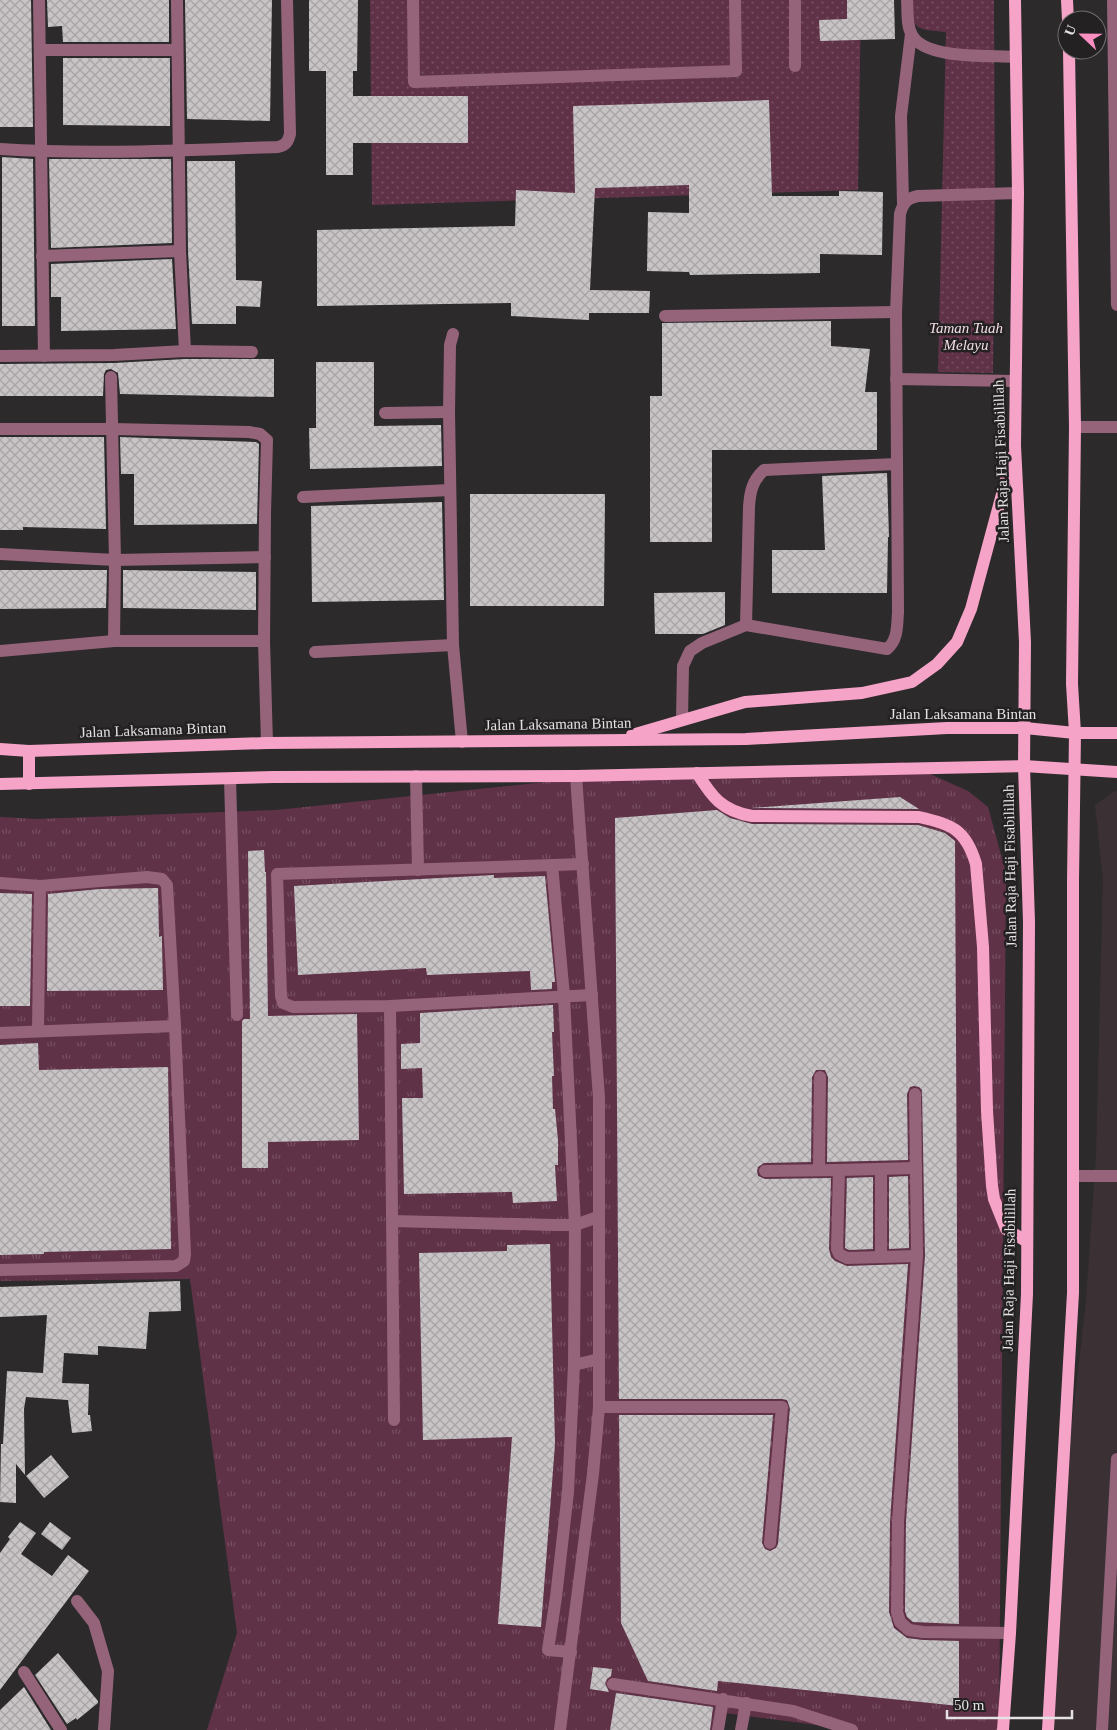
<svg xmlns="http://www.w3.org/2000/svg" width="1117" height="1730" viewBox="0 0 1117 1730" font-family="'Times New Roman',serif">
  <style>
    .built { fill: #3b3135 }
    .grass { fill: url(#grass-tufts) }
    .park { fill: url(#park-dots) }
    .building { fill: url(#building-cross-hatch) }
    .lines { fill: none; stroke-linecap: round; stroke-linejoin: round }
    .minor { stroke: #96647a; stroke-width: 12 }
    .major { stroke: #f6a3c8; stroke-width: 12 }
    .labels { text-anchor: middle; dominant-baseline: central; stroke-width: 5; stroke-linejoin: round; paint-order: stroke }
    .park-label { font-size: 15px; font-style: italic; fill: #f1dce5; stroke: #242122 }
    .street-label { font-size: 15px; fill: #e4e2e3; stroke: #242122 }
  </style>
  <defs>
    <pattern id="grass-tufts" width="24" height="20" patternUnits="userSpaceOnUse" patternTransform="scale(1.25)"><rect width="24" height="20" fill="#603248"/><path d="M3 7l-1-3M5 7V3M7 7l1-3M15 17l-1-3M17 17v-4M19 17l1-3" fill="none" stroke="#774f62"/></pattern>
    <pattern id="park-dots" width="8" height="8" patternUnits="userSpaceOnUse" patternTransform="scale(1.25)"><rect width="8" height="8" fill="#603248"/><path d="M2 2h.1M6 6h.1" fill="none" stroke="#774f62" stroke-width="1.8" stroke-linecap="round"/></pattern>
    <pattern id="building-cross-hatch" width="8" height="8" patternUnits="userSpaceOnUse" patternTransform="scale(1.25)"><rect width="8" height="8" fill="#c8c4c6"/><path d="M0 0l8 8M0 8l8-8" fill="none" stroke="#a7a4a6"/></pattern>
  </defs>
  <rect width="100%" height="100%" fill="#2d2a2b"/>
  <polygon class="built" points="1115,791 1117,791 1117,1730 1045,1730 1061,1519 1086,1301 1096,1155 1103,879 1095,805"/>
  <polygon class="grass" points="903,762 968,791 988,807 1006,873 999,1730 853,1730 718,1712 714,1730 207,1730 237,1633 190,1279 0,1281 0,817 37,819 276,810 576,779"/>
  <g class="park">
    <polygon points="370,0 861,0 858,190 372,205"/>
    <path d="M911,0H994L995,197L993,373L938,372L946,32C919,29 911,32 911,0Z"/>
  </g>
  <g class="building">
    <polygon points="0,0 31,0 33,127 0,127"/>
    <polygon points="47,0 169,0 169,42 63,42 62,26 48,27"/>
    <polygon points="185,0 272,0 270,121 187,119"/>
    <polygon points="309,0 358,0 357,71 353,71 353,96 468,96 468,143 353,143 353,175 326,175 326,71 309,71"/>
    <polygon points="847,0 894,0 895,39 820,41 819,20 847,19"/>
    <polygon points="63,58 170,58 170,126 63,125"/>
    <polygon points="769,100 772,196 839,196 839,191 883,192 882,255 820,254 820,273 690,275 689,272 647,271 648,212 689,213 689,185 595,188 590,290 650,291 649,313 589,313 589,320 511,316 511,303 317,306 317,230 515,226 516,190 575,193 573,106"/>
    <polygon points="2,157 33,159 35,326 2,326"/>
    <polygon points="49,159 171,159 172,243 51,248"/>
    <polygon points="187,161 235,161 236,280 262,281 260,307 236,306 236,324 192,324 188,251"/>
    <polygon points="172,259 176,329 61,331 61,297 51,297 51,264"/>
    <polygon points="831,321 831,346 870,349 865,392 877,392 877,450 712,450 712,542 650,542 650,396 662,396 662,323"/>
    <polygon points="185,359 274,359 274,397 120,394 118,373 111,369 106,370 104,374 103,396 0,396 0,364 114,363"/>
    <polygon points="316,362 374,362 374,426 441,425 442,466 310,469 309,428 316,428"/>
    <polygon points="0,437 104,437 106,529 23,527 23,530 0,530"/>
    <polygon points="120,437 256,442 259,444 257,524 134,525 134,474 121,474"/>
    <polygon points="887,473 889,537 888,537 887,593 772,593 772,550 825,550 822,476"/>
    <polygon points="470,494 605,494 604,606 470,606"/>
    <polygon points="442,502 444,600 312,602 311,506"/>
    <polygon points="0,570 107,570 106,608 0,609"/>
    <polygon points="123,570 256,572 256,610 123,608"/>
    <polygon points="725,592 725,625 703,634 655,634 654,593"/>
    <polygon points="900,797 919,809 752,808"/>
    <polygon points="717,810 730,818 752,824 918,825 945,833 955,841 959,1624 913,1622 907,1617 905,1611 906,1522 925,1256 922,1090 919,1087 914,1086 910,1087 907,1094 908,1160 827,1162 828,1077 825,1070 816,1070 812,1077 811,1162 764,1163 758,1167 757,1171 758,1176 765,1179 831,1178 829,1249 831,1257 835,1261 847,1266 908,1264 890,1521 889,1612 894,1628 907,1638 923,1640 959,1641 959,1706 718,1681 717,1691 648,1681 621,1623 619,1415 773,1415 762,1543 765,1549 770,1551 776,1548 778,1544 790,1408 787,1400 782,1399 619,1399 615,818"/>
    <polygon points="264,850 265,872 266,872 268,1016 357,1014 359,1140 268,1142 268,1168 242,1168 242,1021 244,1019 250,1019 248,851"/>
    <polygon points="494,875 494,878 545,876 555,982 552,982 552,989 531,990 530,971 427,975 426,968 298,975 294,886"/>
    <polygon points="158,888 159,937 162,936 162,943 163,990 47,991 48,894 100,889"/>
    <polygon points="0,893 32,894 30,1006 0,1006"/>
    <polygon points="553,1005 554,1032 552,1032 554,1076 552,1076 553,1109 555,1109 558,1140 558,1165 555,1165 557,1201 513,1203 512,1192 404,1194 402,1098 423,1098 422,1068 401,1069 401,1044 420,1043 420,1013"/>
    <polygon points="38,1043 39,1070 168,1067 171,1249 44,1252 44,1254 0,1255 0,1045"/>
    <polygon points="908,1176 909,1248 889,1249 889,1177"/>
    <polygon points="873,1177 873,1249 849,1250 845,1248 847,1178"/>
    <polygon points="550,1244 555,1444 541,1627 498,1624 512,1437 423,1440 419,1253 507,1251 507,1245"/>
    <polygon points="180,1281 181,1311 149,1312 146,1349 98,1346 98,1355 64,1353 62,1383 89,1384 88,1415 90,1415 92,1431 72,1433 68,1400 26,1397 24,1409 25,1475 16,1464 16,1503 0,1502 1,1444 3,1444 7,1371 43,1373 47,1315 0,1317 0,1287"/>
    <polygon points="51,1455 69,1477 44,1498 26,1476"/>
    <polygon points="20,1522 36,1533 21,1554 52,1576 68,1555 89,1571 0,1690 0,1553 10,1539 8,1537"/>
    <polygon points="50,1522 71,1538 62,1550 41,1534"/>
    <polygon points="58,1653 98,1701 98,1703 77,1720 76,1718 67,1724 35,1675"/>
    <polygon points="593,1667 612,1669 611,1676 607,1679 605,1683 609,1692 590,1689"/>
    <polygon points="24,1687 51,1730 0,1730 0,1710"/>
    <polygon points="616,1693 713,1707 710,1730 610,1730"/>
  </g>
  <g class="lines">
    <g class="minor">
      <polyline points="39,0 44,356"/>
      <polyline points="177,0 180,251 185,351"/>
      <polyline points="413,0 414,82 736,71 735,0"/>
      <polyline points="795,0 795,66"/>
      <path d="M907,0C908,11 906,25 912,35C925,60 991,55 1016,57"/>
      <polyline points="1113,0 1117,305"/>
      <polyline points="40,50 177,50"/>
      <path d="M0,149C92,155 186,150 278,147C286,145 288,142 290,134L287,0"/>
      <polyline points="903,203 901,116 911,34"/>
      <polyline points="42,256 180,251"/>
      <polyline points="665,316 896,312"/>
      <polyline points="453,334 450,345 449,412 453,645 462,742"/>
      <polyline points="0,356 114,355 185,351 252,352"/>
      <polyline points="111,377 115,560 114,641"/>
      <polyline points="896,379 1015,381"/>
      <polyline points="385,413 449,412"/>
      <polyline points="1075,427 1117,427"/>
      <polyline points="0,429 112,429 249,432 260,434 267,440 265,513 264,641 267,743"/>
      <polyline points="303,497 450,490"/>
      <polyline points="0,554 115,560 265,557"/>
      <path d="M746,625L749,507C750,492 752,481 764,470L896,464"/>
      <polyline points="0,651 114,641 264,641"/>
      <polyline points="315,652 453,645"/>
      <path d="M682,720L683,666L690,651L702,643L746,625L887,649C898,640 897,626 898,612L896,312L900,214C903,203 907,198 918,196L1018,193"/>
      <polyline points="416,776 418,870"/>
      <polyline points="230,779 237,1015"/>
      <polyline points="583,864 277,874 281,996 283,1003 293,1007 390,1006 592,995"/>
      <polyline points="552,865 564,996 575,1225 574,1365 568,1492 556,1597 548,1650 571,1652"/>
      <polyline points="0,883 40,886 147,877 162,879 167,885 175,1026 185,1254 184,1261 176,1266 0,1270"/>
      <polyline points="390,1006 394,1420"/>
      <polyline points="38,1031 40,886"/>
      <polyline points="0,1033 175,1026"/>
      <polyline points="915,1094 917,1256 898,1522 897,1612 900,1622 909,1630 923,1632 1010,1633"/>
      <polyline points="916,1168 839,1170 837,1249 839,1254 847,1258 917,1256"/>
      <polyline points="881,1169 881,1257"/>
      <polyline points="819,1170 820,1077"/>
      <polyline points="765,1171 839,1170"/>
      <polyline points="1074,1176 1117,1176"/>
      <polyline points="392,1221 554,1225 575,1225 598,1217"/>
      <polyline points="574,1365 599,1359"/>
      <polyline points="599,1407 782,1407 770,1543"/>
      <polyline points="77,1601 94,1623 108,1671 104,1730"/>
      <polyline points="24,1672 61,1730"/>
      <polyline points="613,1684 793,1711 852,1730"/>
      <polyline points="560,1730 593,1474 599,1407 599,1098 576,776"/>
      <polyline points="718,1730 723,1699"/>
      <polyline points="741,1730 746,1703"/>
      <polyline points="1102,1730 1117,1459"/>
    </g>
    <g class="major">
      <polyline points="1067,0 1068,20"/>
      <polyline points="632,735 745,702 862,693 912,682 937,664 957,642 971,609 1012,457"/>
      <polyline points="0,749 29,751 267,743 746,739 947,728 1025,728 1075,733 1117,733"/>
      <path d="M697,773C712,797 722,811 752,816L919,817C952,824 966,830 976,864L983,947L987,1111L992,1186L994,1199L1006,1229L1026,1241"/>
      <polyline points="0,784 274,777 576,776 1024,766 1117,772"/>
      <polyline points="29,784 29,751"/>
      <polyline points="1003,1730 1010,1633 1027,1294 1029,922 1024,766 1025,642 1015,446 1018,193 1015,0"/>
      <polyline points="1048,1730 1073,1293 1073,881 1075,733 1072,684 1075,427 1069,50"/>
    </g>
  </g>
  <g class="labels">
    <g class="park-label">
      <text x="966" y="328">Taman Tuah<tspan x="966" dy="17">Melayu</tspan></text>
    </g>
    <g class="street-label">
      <text transform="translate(1001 461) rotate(-92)">Jalan Raja Haji Fisabilillah</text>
      <text x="963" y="714">Jalan Laksamana Bintan</text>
      <text transform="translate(558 724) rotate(-1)">Jalan Laksamana Bintan</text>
      <text transform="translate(153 730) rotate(-2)">Jalan Laksamana Bintan</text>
      <text transform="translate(1010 866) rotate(-91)">Jalan Raja Haji Fisabilillah</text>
      <text transform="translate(1009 1270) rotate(-89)">Jalan Raja Haji Fisabilillah</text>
    </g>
  </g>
  <g transform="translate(1082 35) rotate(292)"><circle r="24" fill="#242122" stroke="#716e6f"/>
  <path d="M0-4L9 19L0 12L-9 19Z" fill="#fc8fc2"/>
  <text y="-8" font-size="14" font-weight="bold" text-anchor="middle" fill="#e4e2e3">U</text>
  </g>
  <path d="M947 1710v8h125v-8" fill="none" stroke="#e4e2e3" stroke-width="2.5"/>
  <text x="954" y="1710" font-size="15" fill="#e4e2e3" stroke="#242122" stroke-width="4" paint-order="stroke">50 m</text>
</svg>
